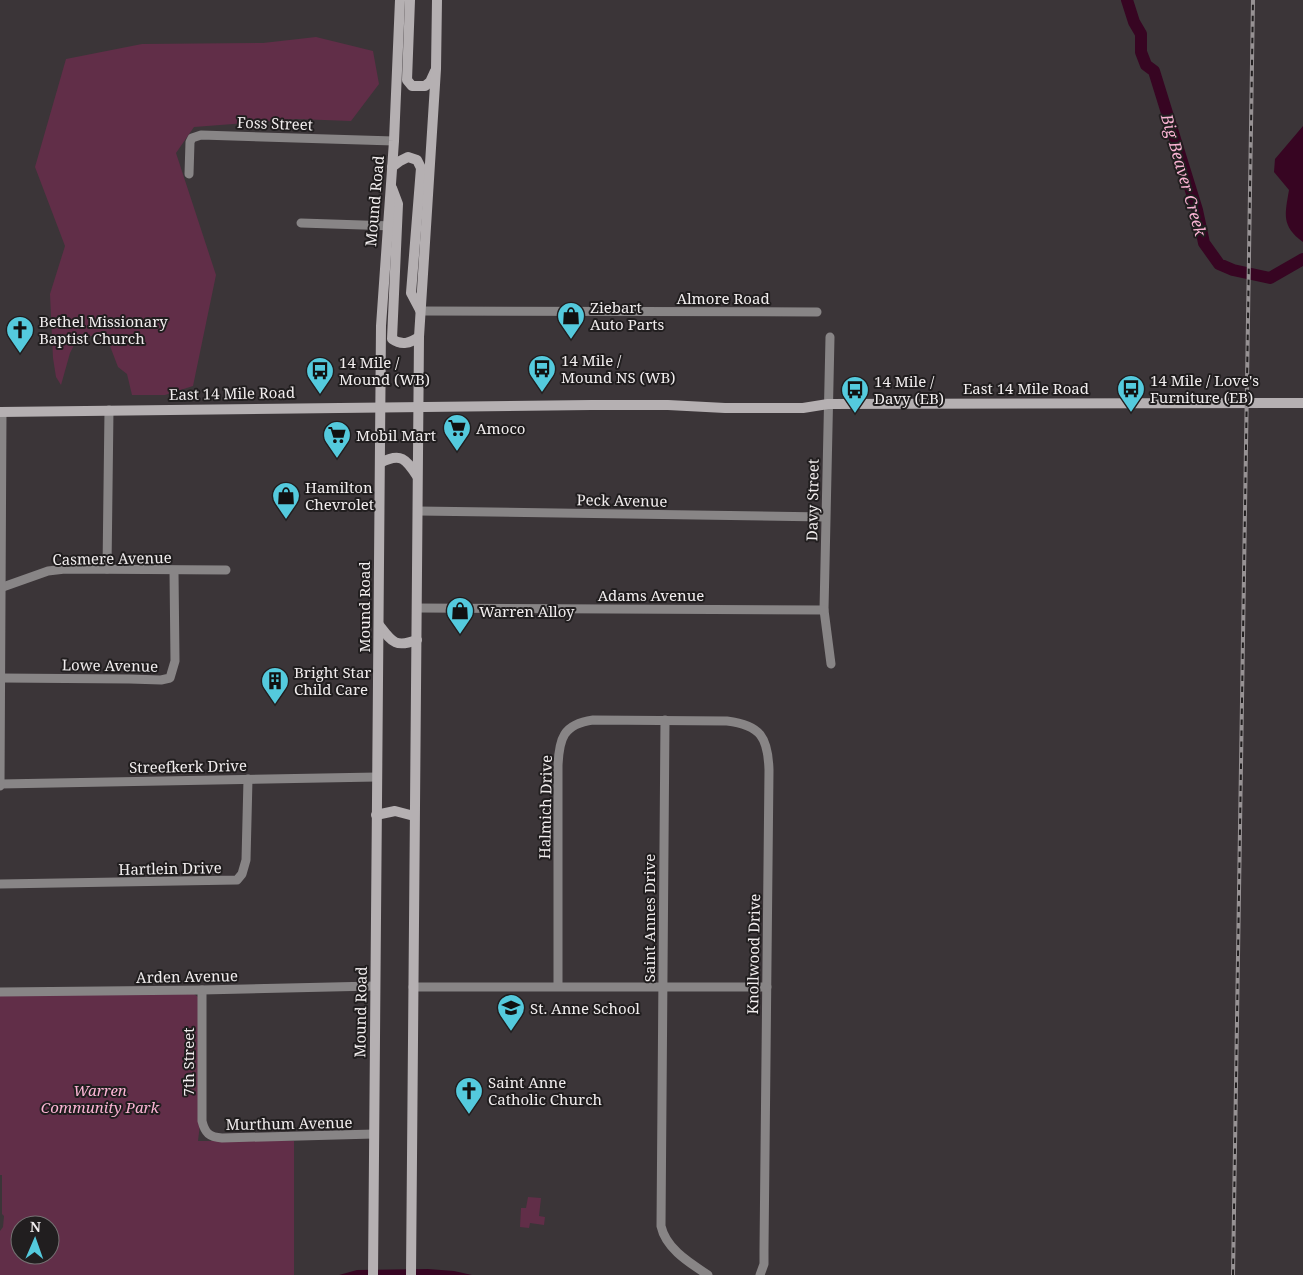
<svg xmlns="http://www.w3.org/2000/svg" width="1303" height="1275" viewBox="0 0 1303 1275" font-family="'Noto Serif',serif">
  <style>
    .green { fill: #612e48; fill-rule: evenodd }
    .water { fill: #370522 }
    .lines { fill: none; stroke-linecap: round; stroke-linejoin: round }
    .river { stroke: #370522; stroke-width: 12 }
    .street { stroke: #888586; stroke-width: 9 }
    .secondary { stroke: #b5b0b2; stroke-width: 10 }
    .rail-casing { stroke: #979294; stroke-width: 4 }
    .rail { stroke: #211e1f; stroke-width: 2; stroke-dasharray: 5.5; stroke-linecap: butt }
    .labels { text-anchor: middle; dominant-baseline: central; stroke-width: 4; stroke-linejoin: round; paint-order: stroke }
    .street-label { font-size: 15px; fill: #f1edee; stroke: #211e1f }
    .poi-label { font-size: 15px; fill: #f1edee; stroke: #211e1f; text-anchor: start }
    .park-label { font-size: 15px; font-style: italic; fill: #fcb5d5; stroke: #211e1f }
    .water-label { font-size: 16px; font-style: italic; fill: #fab3d3; stroke: #211e1f }
  </style>
  <rect width="100%" height="100%" fill="#3b3538"/>
  <g class="green">
    <polygon points="316,37 373,51 379,84 351,121 297,119 194,127 176,153 216,275 193,386 165,395 132,395 127,374 118,367 110,346 97,336 87,336 77,339 70,353 61,385 56,377 53,358 50,294 65,246 35,167 66,59 142,44 263,43"/>
    <path d="M194,994L198,997L200,1124L198,1141H294V1275H0V1231L3,1227L4,1216L2,1214V1175H0V995ZM20,1225H50V1255H20Z"/>
    <polygon points="528,1197 541,1198 539,1216 545,1217 544,1225 530,1223 529,1228 520,1227 521,1208 526,1208"/>
  </g>
  <g class="water">
    <path d="M1303,126V242C1281,226 1285,214 1289,190L1274,172L1275,159Z"/>
    <polygon points="428,1269 454,1271 472,1275 339,1275 357,1270"/>
  </g>
  <g class="lines">
    <polyline class="river" points="1127,0 1134,22 1141,34 1141,52 1146,65 1154,71 1197,210 1204,243 1219,264 1233,270 1270,278 1303,259"/>
    <g class="street">
      <polyline points="189,174 190,142 192,138 201,135 394,141"/>
      <polyline points="301,223 393,226"/>
      <polyline points="420,311 817,312"/>
      <polyline points="830,337 824,610 831,664"/>
      <polyline points="418,511 825,517"/>
      <polyline points="107,569 109,410"/>
      <polyline points="0,588 48,571 65,569 226,570"/>
      <polyline points="417,608 824,610"/>
      <polyline points="1,678 130,679 161,680 170,678 175,661 174,571"/>
      <path d="M665,720L661,1226C666,1249 690,1263 708,1275"/>
      <polyline points="0,784 377,777"/>
      <polyline points="0,786 2,412"/>
      <polyline points="0,884 237,880 242,874 246,860 248,779"/>
      <path d="M558,986V766C559,739 563,724 593,720L727,721C761,725 768,738 769,770L764,1250V1264L760,1275"/>
      <polyline points="413,987 767,987"/>
      <path d="M202,990V1121C205,1133 209,1137 222,1138L374,1134"/>
      <polyline points="0,992 202,990 375,986"/>
    </g>
    <g class="secondary">
      <polyline points="410,0 407,80 412,86 425,86 430,82 435,71"/>
      <polyline points="392,167 400,161 408,157 417,160 421,168 411,293 420,310"/>
      <path d="M392,188L398,204L392,339C402,346 410,343 419,337"/>
      <polyline points="0,412 591,405 668,405 725,408 803,408 828,404 1303,403"/>
      <path d="M380,463C401,452 406,459 417,476"/>
      <path d="M379,625C392,642 395,648 417,640"/>
      <polyline points="376,815 395,811 414,816"/>
      <polyline points="373,1275 381,326 394,141 400,0"/>
      <polyline points="411,1275 419,337 436,69 437,0"/>
    </g>
    <defs>
      <polyline id="rail" points="1233,1275 1253,0"/>
    </defs>
    <use href="#rail" class="rail-casing"/>
    <use href="#rail" class="rail"/>
  </g>
  <defs>
    <symbol id="shop-pin" viewBox="-11 -11 22 30"><path d="M0 17L-7.5 6A9.5 9.5 0 1 1 7.5 6Z" fill="#54cadd" stroke="#211e1f"/><path d="M-5-2.5h2.3a2.7 3.5 0 0 1 5.4 0H5L5.5 6h-11ZM-1.5-2.5h3a1.5 2.3 0 0 0-3 0Z" fill="#111"/></symbol>
    <symbol id="church-pin" viewBox="-11 -11 22 30"><path d="M0 17L-7.5 6A9.5 9.5 0 1 1 7.5 6Z" fill="#54cadd" stroke="#211e1f"/><path d="M-1.2-6h2.4v3.5h3.3v2.4h-3.3V6h-2.4V-.1h-3.3v-2.4h3.3Z" fill="#111"/></symbol>
    <symbol id="bus-pin" viewBox="-11 -11 22 30"><path d="M0 17L-7.5 6A9.5 9.5 0 1 1 7.5 6Z" fill="#54cadd" stroke="#211e1f"/><path d="M-5-6H5V4H4V6H2V4H-2V6H-4V4H-5ZM-3.5-4V0h7V-4ZM-3.5 1.2v1.5H-2V1.2ZM2 1.2v1.5H3.5V1.2Z" fill="#111"/></symbol>
    <symbol id="supermarket-pin" viewBox="-11 -11 22 30"><path d="M0 17L-7.5 6A9.5 9.5 0 1 1 7.5 6Z" fill="#54cadd" stroke="#211e1f"/><path d="M-6-5.5h2.5l.6 2H6L4.5 2H-2.5L-4.4-4H-6ZM-1.5 3.2a1.3 1.3 0 1 0 .1 0ZM3 3.2a1.3 1.3 0 1 0 .1 0Z" fill="#111"/></symbol>
    <symbol id="building-pin" viewBox="-11 -11 22 30"><path d="M0 17L-7.5 6A9.5 9.5 0 1 1 7.5 6Z" fill="#54cadd" stroke="#211e1f"/><path d="M-4-6H4V6H1V3H-1V6H-4ZM-2.5-4.3h1.7v1.8h-1.7ZM.8-4.3h1.7v1.8H.8ZM-2.5-1h1.7V.8h-1.7ZM.8-1h1.7V.8H.8Z" fill="#111"/></symbol>
    <symbol id="school-pin" viewBox="-11 -11 22 30"><path d="M0 17L-7.5 6A9.5 9.5 0 1 1 7.5 6Z" fill="#54cadd" stroke="#211e1f"/><path d="M0-5L7-2L0 1L-7-2ZM-4 1L0 2.5L4 1V4Q0 6-4 4Z" fill="#111"/></symbol>
  </defs>
  <g fill-rule="evenodd">
    <use href="#shop-pin" x="555" y="300" width="32" height="43"/>
    <use href="#church-pin" x="4" y="314" width="32" height="43"/>
    <use href="#bus-pin" x="526" y="353" width="32" height="43"/>
    <use href="#bus-pin" x="304" y="355" width="32" height="43"/>
    <use href="#bus-pin" x="1115" y="373" width="32" height="43"/>
    <use href="#bus-pin" x="839" y="374" width="32" height="43"/>
    <use href="#supermarket-pin" x="441" y="412" width="32" height="43"/>
    <use href="#supermarket-pin" x="321" y="419" width="32" height="43"/>
    <use href="#shop-pin" x="270" y="480" width="32" height="43"/>
    <use href="#shop-pin" x="444" y="595" width="32" height="43"/>
    <use href="#building-pin" x="259" y="665" width="32" height="43"/>
    <use href="#school-pin" x="495" y="992" width="32" height="43"/>
    <use href="#church-pin" x="453" y="1075" width="32" height="43"/>
  </g>
  <g class="labels">
    <g class="street-label">
      <text transform="translate(275 123) rotate(2)">Foss Street</text>
      <text transform="translate(374 201) rotate(-85)">Mound Road</text>
      <text x="723" y="298">Almore Road</text>
      <text x="1026" y="388">East 14 Mile Road</text>
      <text transform="translate(232 393) rotate(-1)">East 14 Mile Road</text>
      <text transform="translate(622 500) rotate(1)">Peck Avenue</text>
      <text transform="translate(812 500) rotate(-89)">Davy Street</text>
      <text transform="translate(112 558) rotate(-1)">Casmere Avenue</text>
      <text x="651" y="595">Adams Avenue</text>
      <text transform="translate(364 607) rotate(-90)">Mound Road</text>
      <text transform="translate(110 665) rotate(1)">Lowe Avenue</text>
      <text transform="translate(188 766) rotate(-1)">Streefkerk Drive</text>
      <text transform="translate(545 807) rotate(-89)">Halmich Drive</text>
      <text transform="translate(170 868) rotate(-1)">Hartlein Drive</text>
      <text transform="translate(649 918) rotate(-90)">Saint Annes Drive</text>
      <text transform="translate(753 954) rotate(-89)">Knollwood Drive</text>
      <text transform="translate(187 976) rotate(-1)">Arden Avenue</text>
      <text transform="translate(360 1012) rotate(-89)">Mound Road</text>
      <text transform="translate(188 1062) rotate(-90)">7th Street</text>
      <text transform="translate(289 1123) rotate(-1)">Murthum Avenue</text>
    </g>
    <g class="poi-label">
      <text x="590" y="307">Ziebart<tspan x="590" dy="17">Auto Parts</tspan></text>
      <text x="39" y="321">Bethel Missionary<tspan x="39" dy="17">Baptist Church</tspan></text>
      <text x="561" y="360">14 Mile /<tspan x="561" dy="17">Mound NS (WB)</tspan></text>
      <text x="339" y="362">14 Mile /<tspan x="339" dy="17">Mound (WB)</tspan></text>
      <text x="1150" y="380">14 Mile / Love's<tspan x="1150" dy="17">Furniture (EB)</tspan></text>
      <text x="874" y="381">14 Mile /<tspan x="874" dy="17">Davy (EB)</tspan></text>
      <text x="476" y="428">Amoco</text>
      <text x="356" y="435">Mobil Mart</text>
      <text x="305" y="487">Hamilton<tspan x="305" dy="17">Chevrolet</tspan></text>
      <text x="479" y="611">Warren Alloy</text>
      <text x="294" y="672">Bright Star<tspan x="294" dy="17">Child Care</tspan></text>
      <text x="530" y="1008">St. Anne School</text>
      <text x="488" y="1082">Saint Anne<tspan x="488" dy="17">Catholic Church</tspan></text>
    </g>
    <g class="park-label">
      <text x="100" y="1090">Warren<tspan x="100" dy="17">Community Park</tspan></text>
    </g>
    <g class="water-label">
      <text transform="translate(1184 175) rotate(74)">Big Beaver Creek</text>
    </g>
  </g>
  <g transform="translate(35 1240) rotate(2)"><circle r="24" fill="#211e1f" stroke="#747172"/>
  <path d="M0-4L9 19L0 12L-9 19Z" fill="#54cadd"/>
  <text y="-8" font-size="14" font-weight="bold" text-anchor="middle" fill="#f1edee">N</text>
  </g>
</svg>
